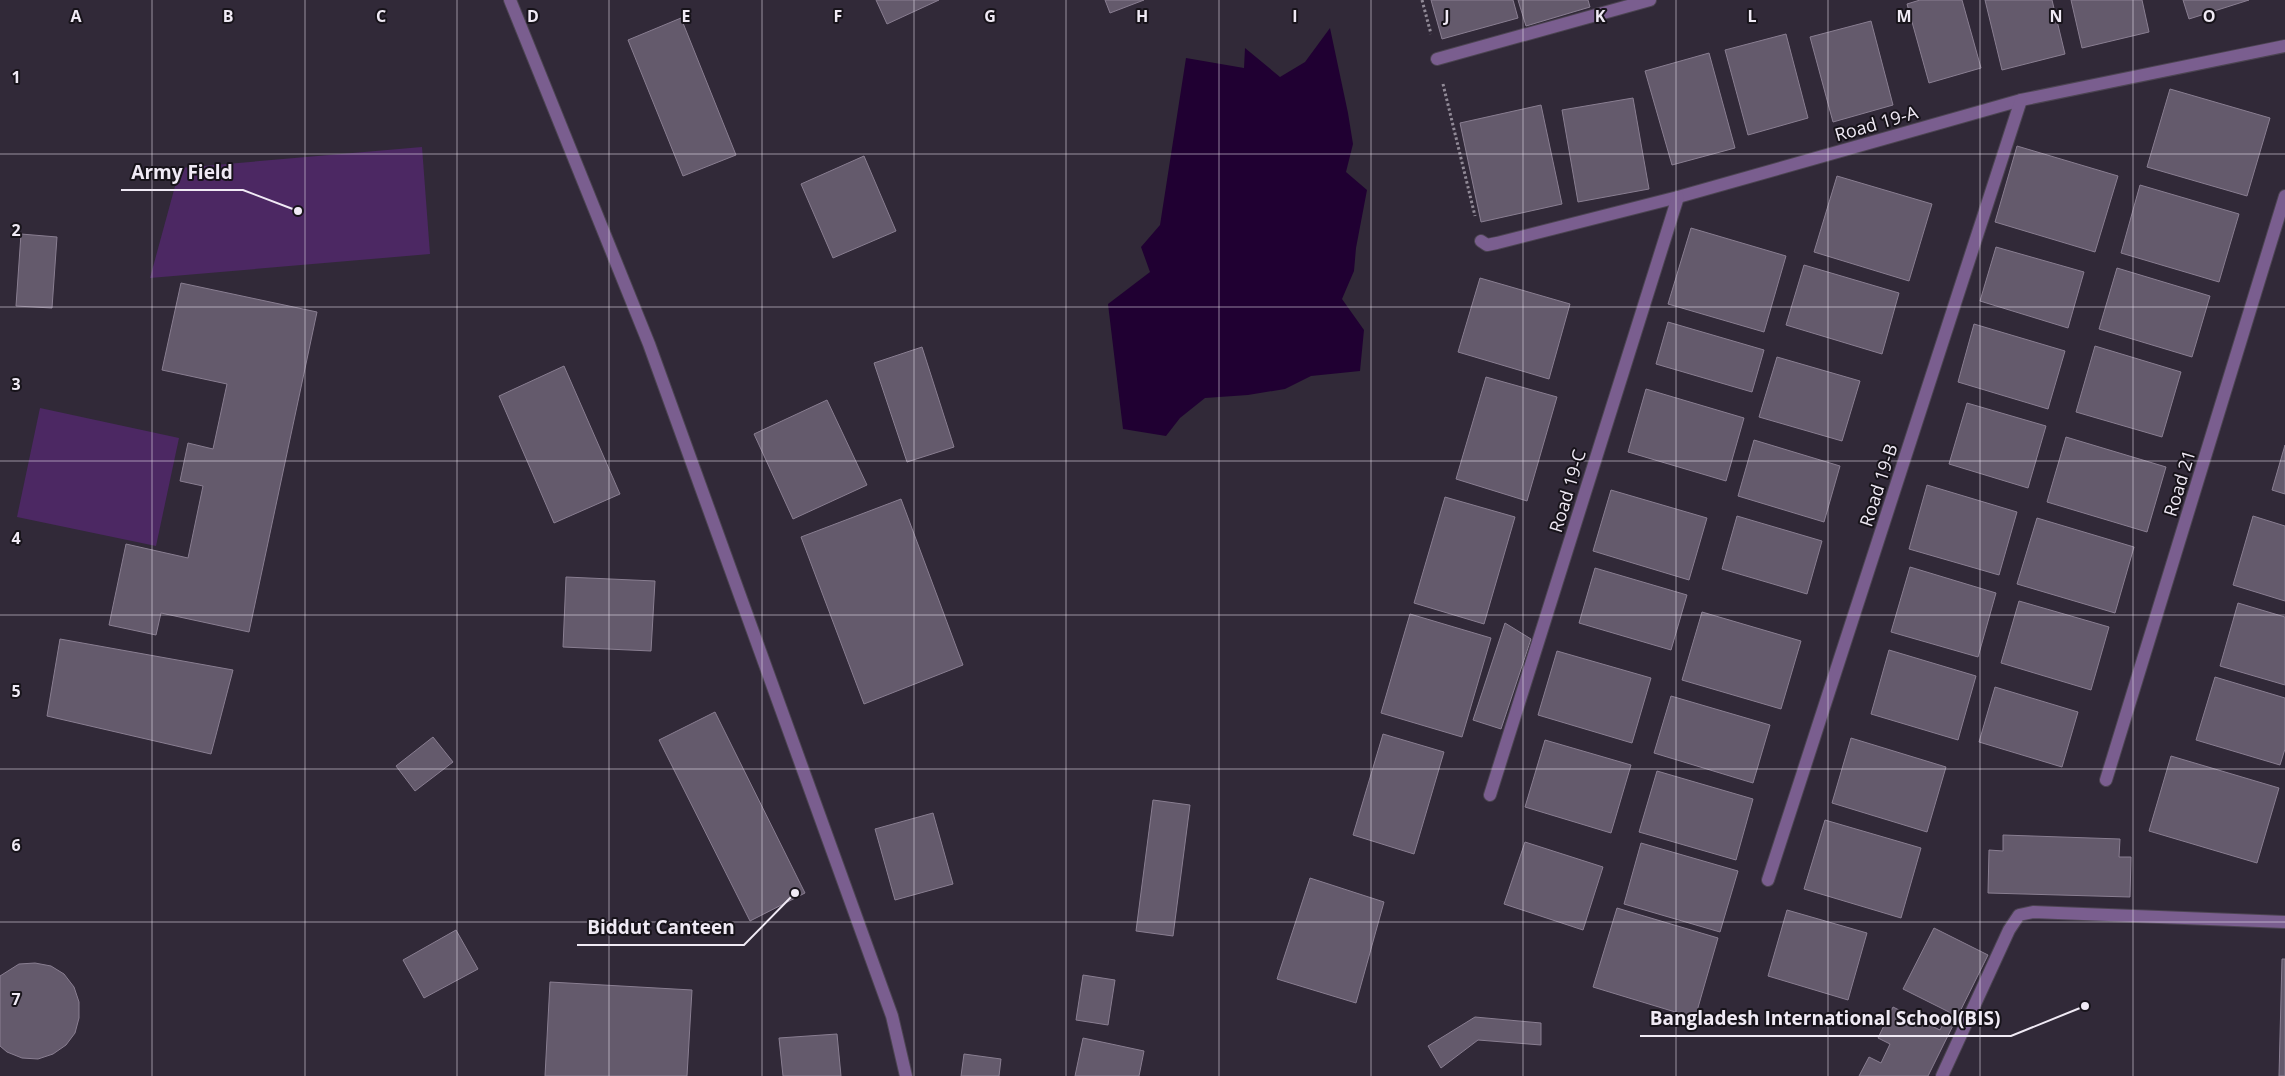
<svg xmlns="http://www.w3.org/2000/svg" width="2285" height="1076" viewBox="0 0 2285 1076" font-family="'Open Sans',sans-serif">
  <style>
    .green { fill: #4c2863 }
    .water { fill: #200032 }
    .building { fill: #645a6c; stroke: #897e91 }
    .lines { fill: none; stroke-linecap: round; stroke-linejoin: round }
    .minor-casing { stroke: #4c4452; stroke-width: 14 }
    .tertiary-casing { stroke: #4c4452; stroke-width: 14 }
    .path { stroke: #928b98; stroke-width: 3; stroke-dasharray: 2.5 2.5; stroke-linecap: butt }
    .minor { stroke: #7a5e8f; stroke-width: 12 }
    .tertiary { stroke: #7a5e8f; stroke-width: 12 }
    .grid { fill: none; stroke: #f0eaf5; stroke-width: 1; stroke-opacity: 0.55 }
    .labels { text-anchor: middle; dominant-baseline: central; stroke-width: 4; stroke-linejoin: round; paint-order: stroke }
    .street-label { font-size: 18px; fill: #f0eaf5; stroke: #17131a }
    .grid-label { font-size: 16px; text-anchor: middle; font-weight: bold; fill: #f0eaf5; stroke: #17131a; stroke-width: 4; stroke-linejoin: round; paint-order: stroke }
    .leader { fill: none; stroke: #f0eaf5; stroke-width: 2 }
    .callout-dot { fill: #f0eaf5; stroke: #17131a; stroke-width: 2 }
    .callout-label { font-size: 19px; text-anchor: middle; font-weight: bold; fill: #f0eaf5; stroke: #17131a; stroke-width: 4; stroke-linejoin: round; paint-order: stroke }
  </style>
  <rect width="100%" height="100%" fill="#312938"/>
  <g class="green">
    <polygon points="422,147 430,254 150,278 180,168"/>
    <polygon points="40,408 179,438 156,546 17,517"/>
  </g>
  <polygon class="water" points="1330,28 1348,113 1353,144 1346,172 1367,190 1356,248 1354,271 1342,299 1364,330 1360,371 1311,376 1285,389 1248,395 1205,398 1180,418 1166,436 1123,429 1108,304 1150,272 1141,247 1160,225 1186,58 1244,68 1245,48 1280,77 1305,62"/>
  <g class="building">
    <polygon points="876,0 939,0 887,24"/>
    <polygon points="1105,0 1144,0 1110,13"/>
    <polygon points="1431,0 1513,0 1518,18 1442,39"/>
    <polygon points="1518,0 1588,0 1590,7 1526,26"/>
    <polygon points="1920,0 1962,0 1981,68 1929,83 1907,4"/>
    <polygon points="1985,0 2052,0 2065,54 2002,70"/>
    <polygon points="2071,0 2142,0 2149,32 2082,48"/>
    <polygon points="2183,0 2249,0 2189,19"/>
    <polygon points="681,18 736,155 683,176 628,40"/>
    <polygon points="1871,21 1893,105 1833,122 1810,37"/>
    <polygon points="1786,34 1808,118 1748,135 1725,50"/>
    <polygon points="1709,53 1735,148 1672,165 1645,71"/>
    <polygon points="2170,89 2270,118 2247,196 2147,167"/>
    <polygon points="1633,98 1649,189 1578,202 1562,110"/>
    <polygon points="1541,105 1562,204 1481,222 1460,123"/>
    <polygon points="2017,146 2118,176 2095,252 1995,222"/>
    <polygon points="864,156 896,231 833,258 801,184"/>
    <polygon points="1837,176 1932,204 1909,281 1814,252"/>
    <polygon points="2140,185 2239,214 2219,282 2121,253"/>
    <polygon points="1691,228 1786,256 1764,332 1668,304"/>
    <polygon points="21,234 57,237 52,308 16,306"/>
    <polygon points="1996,247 2084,272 2068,328 1980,301"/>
    <polygon points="1804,265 1899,293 1882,354 1786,325"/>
    <polygon points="2117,268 2210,296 2192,357 2099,329"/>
    <polygon points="1480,278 1570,304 1549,379 1458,352"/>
    <polygon points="181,283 317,312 249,632 161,613 156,635 109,625 126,544 188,558 203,486 180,481 188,443 213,449 227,384 162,370"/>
    <polygon points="1668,322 1764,350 1752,392 1656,364"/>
    <polygon points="1974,324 2065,351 2048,409 1958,382"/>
    <polygon points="2095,346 2181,372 2162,437 2076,412"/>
    <polygon points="922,347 954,447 907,462 874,363"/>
    <polygon points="1777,357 1860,381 1842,441 1759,417"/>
    <polygon points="564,366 620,494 554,523 499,396"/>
    <polygon points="1486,377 1557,397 1527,501 1456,479"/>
    <polygon points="1646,389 1744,418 1726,481 1628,452"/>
    <polygon points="827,400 867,485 793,519 754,434"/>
    <polygon points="1967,403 2046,426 2028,488 1949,464"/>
    <polygon points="2066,437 2166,467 2147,532 2047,502"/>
    <polygon points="1754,440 1840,466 1824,522 1738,496"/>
    <polygon points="2285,445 2285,494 2272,490"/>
    <polygon points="1927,485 2017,512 1999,575 1909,549"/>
    <polygon points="1611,490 1707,518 1689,580 1593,551"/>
    <polygon points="1445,497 1515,517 1484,624 1414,603"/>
    <polygon points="901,499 963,665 864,704 801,537"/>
    <polygon points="1737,516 1822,541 1807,594 1722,569"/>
    <polygon points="2253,516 2285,526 2285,601 2233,585"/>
    <polygon points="2037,518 2134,547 2115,613 2017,584"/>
    <polygon points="1910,567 1996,593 1978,657 1891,632"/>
    <polygon points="1595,568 1687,595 1671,650 1579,623"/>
    <polygon points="566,577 655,581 651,651 563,647"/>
    <polygon points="2019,601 2109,627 2091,690 2001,663"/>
    <polygon points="2238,603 2285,617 2285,685 2220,666"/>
    <polygon points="1702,612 1801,641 1781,709 1682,680"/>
    <polygon points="1410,614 1491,638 1462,737 1381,713"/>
    <polygon points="1505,623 1531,639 1501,729 1473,720"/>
    <polygon points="60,639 233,670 211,754 47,716"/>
    <polygon points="1889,650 1976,676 1958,740 1871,714"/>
    <polygon points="1557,651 1651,678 1632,743 1538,715"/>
    <polygon points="2215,677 2285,698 2285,749 2280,765 2196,740"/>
    <polygon points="1995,687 2078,712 2062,767 1979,742"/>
    <polygon points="1671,696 1770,725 1753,783 1654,753"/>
    <polygon points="715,712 805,893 750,921 659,740"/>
    <polygon points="1383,734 1444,752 1414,854 1353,835"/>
    <polygon points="433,737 453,762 415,791 396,766"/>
    <polygon points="1851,738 1946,767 1927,832 1832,803"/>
    <polygon points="1545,740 1631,765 1611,833 1525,807"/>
    <polygon points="2171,756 2279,788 2257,863 2149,831"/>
    <polygon points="1657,771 1753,799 1736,860 1639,832"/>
    <polygon points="1153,800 1190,805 1173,936 1136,931"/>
    <polygon points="933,813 953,884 895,900 875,829"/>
    <polygon points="1825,820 1921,848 1901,918 1804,889"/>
    <polygon points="2003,835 2120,839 2119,857 2131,857 2130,897 1988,893 1989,850 2003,851"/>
    <polygon points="1525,842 1603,867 1583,930 1504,904"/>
    <polygon points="1641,843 1738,871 1720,932 1624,904"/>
    <polygon points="1310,878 1384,902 1356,1003 1277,979"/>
    <polygon points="1617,908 1718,938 1695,1018 1593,987"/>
    <polygon points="1787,910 1867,933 1848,1000 1768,976"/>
    <polygon points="1934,928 1988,955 1928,1076 1859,1076 1869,1057 1881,1063 1890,1044 1878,1038 1893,1007 1940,1030 1949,1012 1903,989"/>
    <polygon points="456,930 478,969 424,998 403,960"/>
    <polygon points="2282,959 2285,959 2285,1076 2279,1076"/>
    <polygon points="35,963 51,966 64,974 74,987 79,1002 79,1018 75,1033 66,1045 53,1054 38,1059 22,1058 7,1052 0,1046 0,976 19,964"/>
    <polygon points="1083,975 1115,980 1108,1025 1076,1020"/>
    <polygon points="550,982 692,990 687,1076 545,1076"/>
    <polygon points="1475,1017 1541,1023 1541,1045 1478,1040 1441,1068 1428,1046"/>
    <polygon points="837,1034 841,1076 783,1076 779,1038"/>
    <polygon points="1083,1038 1144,1051 1139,1076 1075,1076"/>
    <polygon points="964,1054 1001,1059 999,1076 961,1076"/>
  </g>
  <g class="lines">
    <defs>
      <g id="minor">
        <polyline points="1437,59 1650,0"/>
        <polyline points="1481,241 1487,245 1497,243 1678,197 2021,100 2285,46"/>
        <polyline points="2106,780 2285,196"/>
        <polyline points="1490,795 1678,197"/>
        <polyline points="1768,880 2021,100"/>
        <polyline points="1942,1076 2009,930 2019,915 2033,912 2285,922"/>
      </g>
      <polyline id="tertiary" points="510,0 649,344 892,1016 906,1076"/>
    </defs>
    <use href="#minor" class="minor-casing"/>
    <use href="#tertiary" class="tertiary-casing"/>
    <g class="path">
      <polyline points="1422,0 1431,34"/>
      <polyline points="1443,84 1475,216"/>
    </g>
    <use href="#minor" class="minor"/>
    <use href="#tertiary" class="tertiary"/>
  </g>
  <path class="grid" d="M152,0V1076M305,0V1076M457,0V1076M609,0V1076M762,0V1076M914,0V1076M1066,0V1076M1219,0V1076M1371,0V1076M1523,0V1076M1676,0V1076M1828,0V1076M1980,0V1076M2133,0V1076M0,154H2285M0,307H2285M0,461H2285M0,615H2285M0,769H2285M0,922H2285"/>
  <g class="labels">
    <g class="street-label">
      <text transform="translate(1876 123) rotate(-16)">Road 19-A</text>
      <text transform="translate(2179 483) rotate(-73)">Road 21</text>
      <text transform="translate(1878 485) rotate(-72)">Road 19-B</text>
      <text transform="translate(1567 491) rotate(-73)">Road 19-C</text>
    </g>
  </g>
  <g class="grid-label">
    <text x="76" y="22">A</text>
    <text x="228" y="22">B</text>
    <text x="381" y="22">C</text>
    <text x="533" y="22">D</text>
    <text x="686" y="22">E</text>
    <text x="838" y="22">F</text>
    <text x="990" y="22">G</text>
    <text x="1142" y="22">H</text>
    <text x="1295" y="22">I</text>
    <text x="1447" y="22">J</text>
    <text x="1600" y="22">K</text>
    <text x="1752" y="22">L</text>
    <text x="1904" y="22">M</text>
    <text x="2056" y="22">N</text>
    <text x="2209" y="22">O</text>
    <text x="16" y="83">1</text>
    <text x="16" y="236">2</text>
    <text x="16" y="390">3</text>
    <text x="16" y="544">4</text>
    <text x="16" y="697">5</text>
    <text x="16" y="851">6</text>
    <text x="16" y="1005">7</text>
  </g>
  <path class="leader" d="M298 211L243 190H121M795 893L744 945H577M2085 1006L2011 1036H1640"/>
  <g class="callout-dot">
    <circle cx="298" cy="211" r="5"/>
    <circle cx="795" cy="893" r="5"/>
    <circle cx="2085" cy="1006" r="5"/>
  </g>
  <g class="callout-label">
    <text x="182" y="179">Army Field</text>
    <text x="661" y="934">Biddut Canteen</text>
    <text x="1825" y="1025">Bangladesh International School(BIS)</text>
  </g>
</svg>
